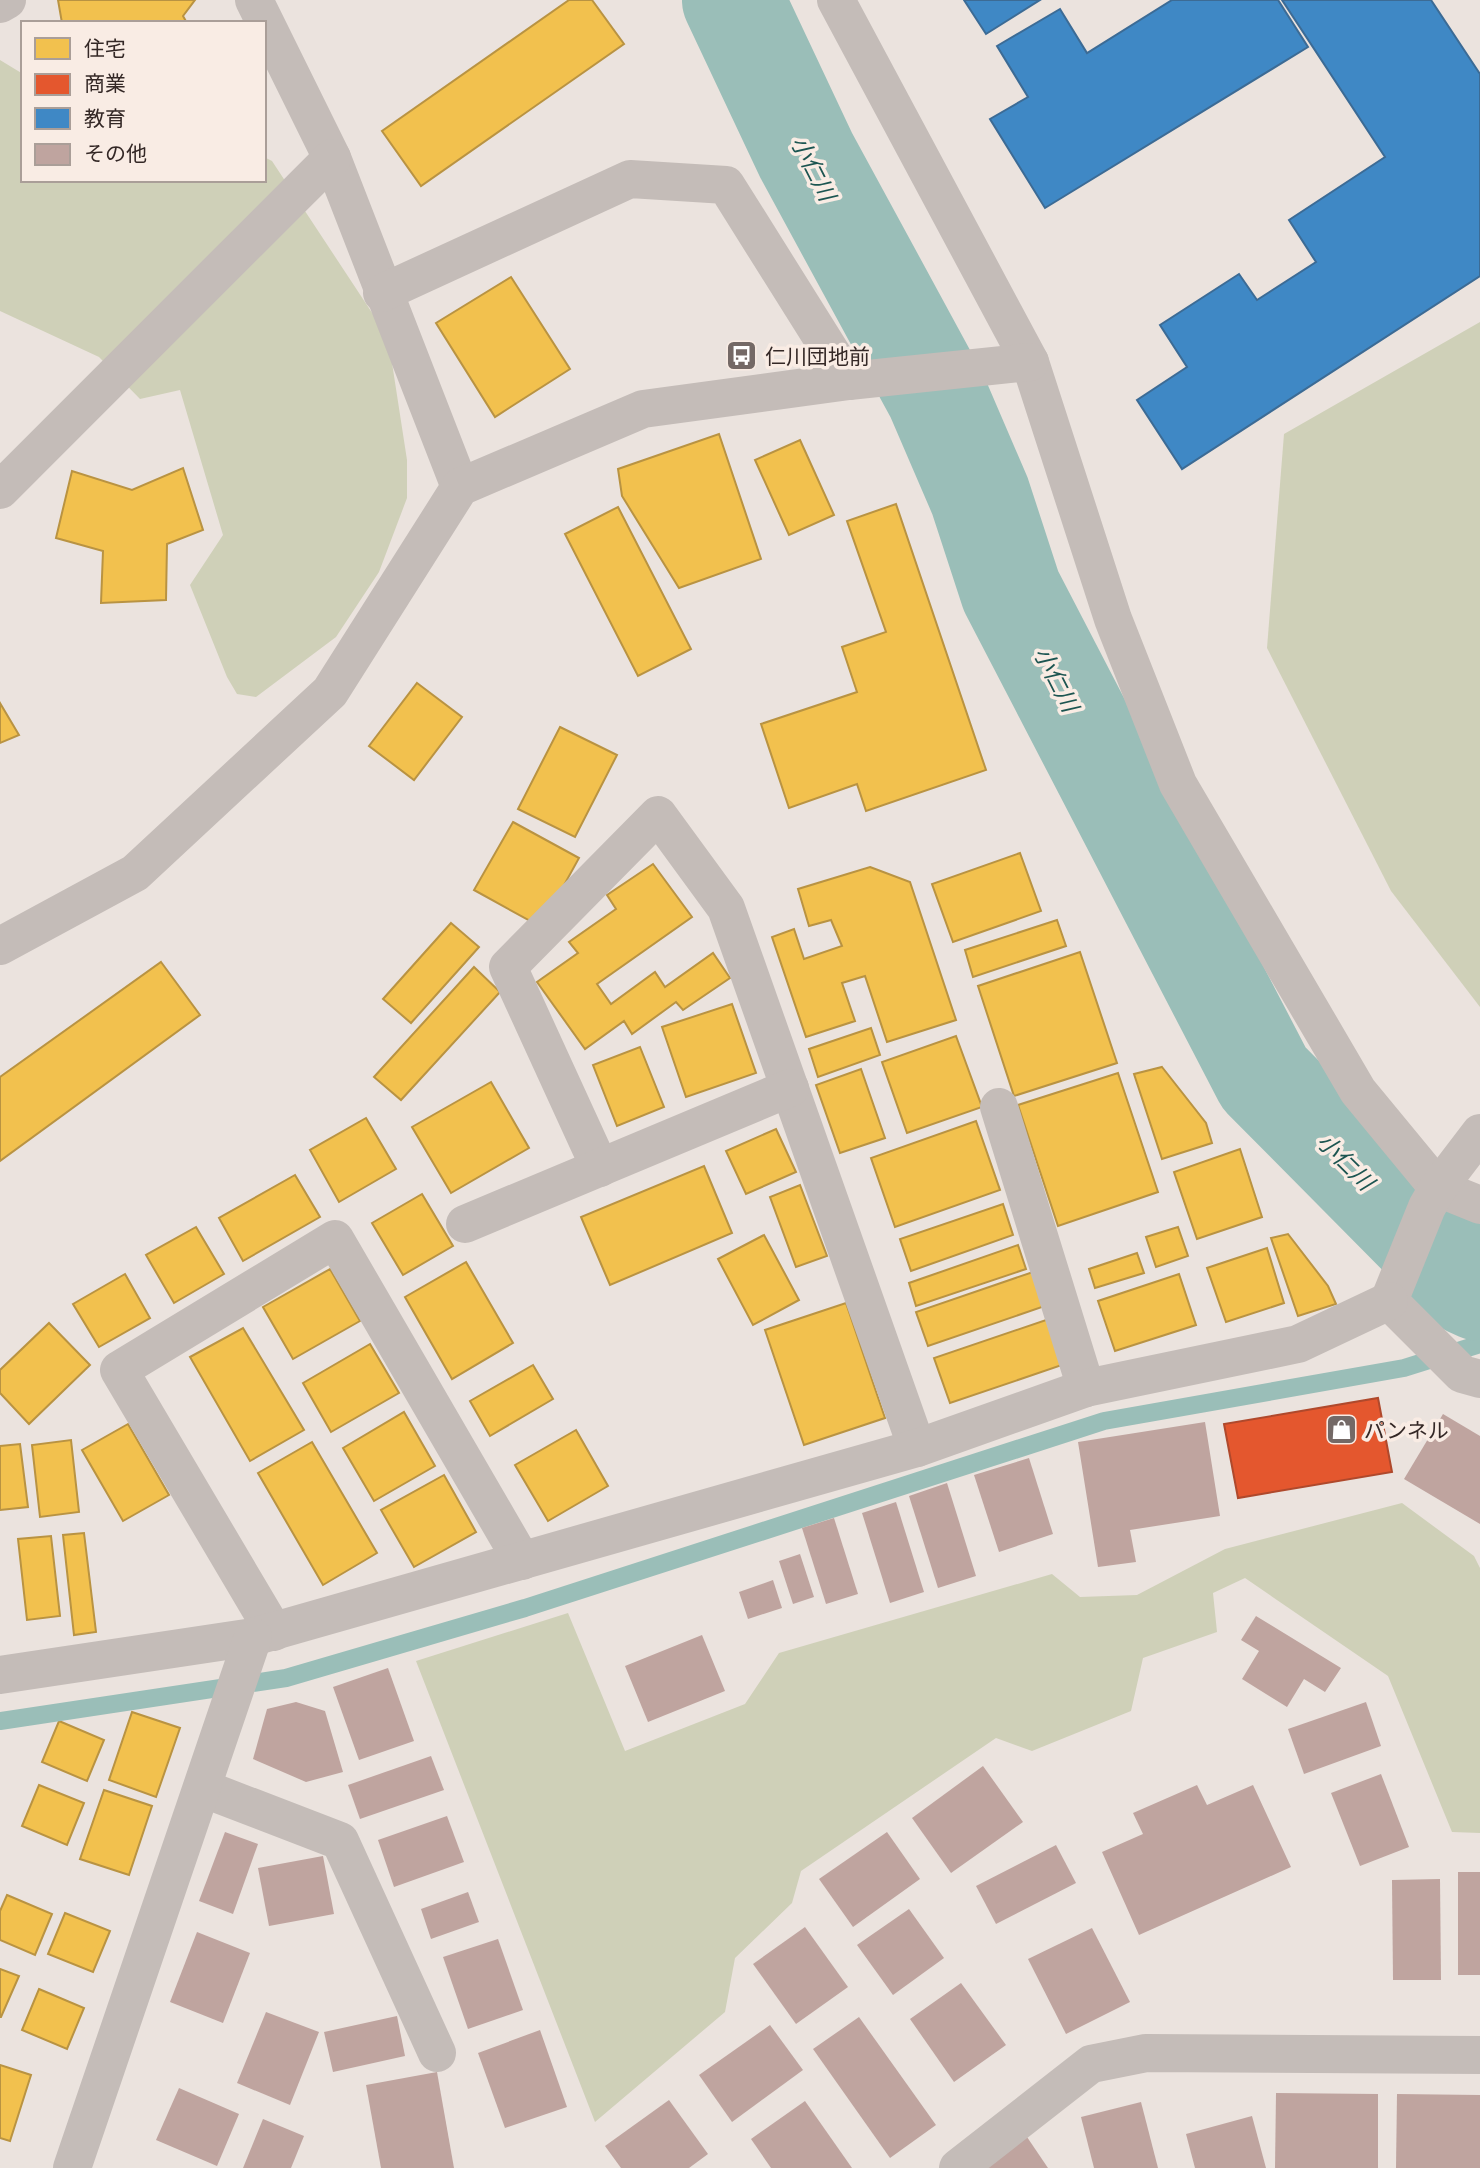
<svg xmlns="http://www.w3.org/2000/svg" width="1480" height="2168" viewBox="0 0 1480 2168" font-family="'Noto Sans','Noto Sans JP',sans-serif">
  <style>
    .green { fill: #cfd0b8 }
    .homes { fill: #f2c14e; stroke: #b99342; stroke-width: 2 }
    .shops { fill: #e4572e; stroke: #af492c; stroke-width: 2 }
    .schools { fill: #3f88c5; stroke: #3c6b95; stroke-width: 2 }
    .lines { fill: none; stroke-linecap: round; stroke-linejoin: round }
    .stream { stroke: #9abeb8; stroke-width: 18 }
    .river { stroke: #9abeb8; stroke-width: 102 }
    .building { fill: #bfa49f }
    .street { stroke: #c4bcb8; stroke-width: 38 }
    .labels { text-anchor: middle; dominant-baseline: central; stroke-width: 7; stroke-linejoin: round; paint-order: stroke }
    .poi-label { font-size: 21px; fill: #342826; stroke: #f9ece4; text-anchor: start }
    .water-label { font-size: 23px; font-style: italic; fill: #1c5551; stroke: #f9ece4 }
  </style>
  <rect width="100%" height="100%" fill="#ebe3de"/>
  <g class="green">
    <polygon points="0,60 23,74 23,180 264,180 264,157 272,161 388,337 407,460 407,498 379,572 336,637 256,697 237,694 227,677 190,585 223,535 180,390 140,399 99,357 0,311"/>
    <polygon points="1480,322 1480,1007 1391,891 1267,648 1284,434"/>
    <polygon points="1402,1503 1474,1556 1480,1568 1480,1833 1452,1832 1388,1676 1245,1578 1213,1593 1217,1632 1143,1658 1131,1711 1032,1751 996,1738 801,1871 792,1903 735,1958 725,2012 595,2122 416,1661 568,1613 625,1751 745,1704 779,1653 1052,1574 1080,1597 1137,1595 1225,1549"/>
  </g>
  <g class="homes">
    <polygon points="58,0 195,0 183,16 187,23 62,23"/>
    <polygon points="569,0 592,0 624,44 421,186 382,131"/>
    <polygon points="511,277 570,369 495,417 436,323"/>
    <polygon points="719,434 761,559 679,588 622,496 618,469"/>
    <polygon points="800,440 834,515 789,535 755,460"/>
    <polygon points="183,468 203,530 167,544 166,600 101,603 103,551 56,538 72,471 132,490"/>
    <polygon points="896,504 986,770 866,811 857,784 789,808 761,724 857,692 842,647 886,632 847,521"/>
    <polygon points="618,507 691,649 638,676 565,534"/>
    <polygon points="417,683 462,717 414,780 369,746"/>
    <polygon points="0,703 19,735 0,743"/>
    <polygon points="560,727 617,755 575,837 518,809"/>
    <polygon points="513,822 579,858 541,927 474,890"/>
    <polygon points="1020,853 1041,911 953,942 932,884"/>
    <polygon points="653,864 692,917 597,984 611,1004 655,972 665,987 713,953 730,978 683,1010 676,1002 632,1034 624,1021 585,1049 537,982 578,953 569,942 616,909 607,895"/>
    <polygon points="870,867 910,882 956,1020 887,1042 865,976 842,983 855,1021 806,1037 772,937 794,929 804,959 842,946 831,920 809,926 798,889"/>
    <polygon points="1057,920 1066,946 973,977 965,950"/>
    <polygon points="451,923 479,947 411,1023 383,999"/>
    <polygon points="1080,952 1117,1063 1014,1096 978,986"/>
    <polygon points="161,962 200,1015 0,1161 0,1077"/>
    <polygon points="474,967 500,992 401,1100 374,1077"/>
    <polygon points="732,1004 756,1073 686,1097 662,1027"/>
    <polygon points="871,1028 880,1055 818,1077 809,1049"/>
    <polygon points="956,1036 982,1107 907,1133 882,1062"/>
    <polygon points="640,1047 664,1107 617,1126 593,1065"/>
    <polygon points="1162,1067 1206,1123 1212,1143 1162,1159 1134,1074"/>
    <polygon points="861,1069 885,1138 840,1153 816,1085"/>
    <polygon points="1118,1073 1158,1192 1058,1226 1018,1105"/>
    <polygon points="491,1082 529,1148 451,1193 412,1127"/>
    <polygon points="366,1118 396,1169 339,1202 310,1150"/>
    <polygon points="976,1121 1000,1190 895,1227 871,1158"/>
    <polygon points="776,1129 796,1172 746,1194 726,1151"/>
    <polygon points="1240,1149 1262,1217 1197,1239 1174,1172"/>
    <polygon points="704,1166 732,1233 610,1285 581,1217"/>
    <polygon points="295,1175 320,1217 243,1261 219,1218"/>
    <polygon points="800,1185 827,1256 796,1267 770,1197"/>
    <polygon points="422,1194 453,1246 403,1275 372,1223"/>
    <polygon points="1003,1204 1013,1235 911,1271 900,1239"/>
    <polygon points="196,1227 224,1274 174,1303 146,1255"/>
    <polygon points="1178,1227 1188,1256 1156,1267 1146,1237"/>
    <polygon points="1288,1234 1328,1286 1336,1304 1298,1316 1271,1238"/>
    <polygon points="764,1235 799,1300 753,1325 718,1259"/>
    <polygon points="1018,1245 1026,1269 916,1306 909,1283"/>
    <polygon points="1267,1248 1284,1303 1226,1322 1207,1268"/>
    <polygon points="1137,1253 1144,1273 1095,1288 1089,1269"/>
    <polygon points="466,1262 513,1343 452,1379 405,1297"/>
    <polygon points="330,1269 360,1321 293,1359 263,1307"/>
    <polygon points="1033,1272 1045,1306 928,1346 916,1312"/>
    <polygon points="125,1274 150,1318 99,1347 73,1304"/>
    <polygon points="1179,1274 1196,1325 1115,1351 1098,1301"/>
    <polygon points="846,1303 885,1418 804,1445 765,1330"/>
    <polygon points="1049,1319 1065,1364 950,1403 934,1358"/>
    <polygon points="49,1323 90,1365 29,1424 0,1393 0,1370"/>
    <polygon points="243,1328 304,1430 250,1461 190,1357"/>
    <polygon points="370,1344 399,1393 331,1432 303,1383"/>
    <polygon points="533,1365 553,1399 490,1436 470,1401"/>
    <polygon points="404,1412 435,1466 374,1501 343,1448"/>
    <polygon points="128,1424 169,1495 123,1521 82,1450"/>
    <polygon points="576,1430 608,1486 548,1521 515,1465"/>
    <polygon points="71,1440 79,1512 40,1517 32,1445"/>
    <polygon points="312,1442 377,1553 323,1585 258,1473"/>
    <polygon points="20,1444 28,1507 0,1510 0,1446"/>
    <polygon points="444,1475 476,1532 414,1567 381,1510"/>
    <polygon points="84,1533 96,1632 74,1635 63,1535"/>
    <polygon points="51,1536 60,1616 27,1620 18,1539"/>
    <polygon points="132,1712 180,1728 156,1797 109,1780"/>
    <polygon points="59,1721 104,1740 87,1781 42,1762"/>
    <polygon points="39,1785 84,1803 67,1845 22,1826"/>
    <polygon points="104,1790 152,1806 129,1875 80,1859"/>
    <polygon points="7,1895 52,1914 35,1955 0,1940 0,1911"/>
    <polygon points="65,1913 110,1931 93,1972 48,1954"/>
    <polygon points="0,1969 19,1976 1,2017 0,2017"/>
    <polygon points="39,1989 84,2008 67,2049 22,2030"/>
    <polygon points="0,2065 31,2075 10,2141 0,2138"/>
  </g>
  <polygon class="shops" points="1378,1398 1392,1472 1238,1498 1224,1424"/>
  <g class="schools">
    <polygon points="964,0 1040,0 986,34"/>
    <polygon points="1172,0 1278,0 1308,47 1045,208 990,119 1028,97 997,46 1060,9 1087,53"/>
    <polygon points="1282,0 1431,0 1480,74 1480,276 1182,469 1137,400 1187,367 1160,325 1239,274 1257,300 1316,262 1289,220 1385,157"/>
  </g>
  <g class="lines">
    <polyline class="stream" points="0,1721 286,1678 525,1608 1104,1421 1404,1368 1480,1344"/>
    <polyline class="river" points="733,0 806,155 937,396 980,496 1011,591 1264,1078 1469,1285 1480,1290"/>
  </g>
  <g class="building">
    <polygon points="1443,1414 1480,1436 1480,1524 1404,1479"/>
    <polygon points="1205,1422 1220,1516 1130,1530 1136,1562 1098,1567 1078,1442"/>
    <polygon points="1029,1458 1053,1534 999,1552 974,1475"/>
    <polygon points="947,1483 976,1576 938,1588 909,1496"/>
    <polygon points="896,1502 924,1592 890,1603 862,1513"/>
    <polygon points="834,1518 858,1594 826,1604 802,1528"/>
    <polygon points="800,1554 814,1597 793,1604 779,1561"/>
    <polygon points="773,1580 782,1608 748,1619 739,1592"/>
    <polygon points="1256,1616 1341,1668 1325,1692 1304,1679 1287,1707 1242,1679 1259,1651 1241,1640"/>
    <polygon points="702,1635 725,1691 648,1722 625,1666"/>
    <polygon points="388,1668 414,1741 359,1760 333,1687"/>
    <polygon points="296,1702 325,1711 343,1772 306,1782 253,1759 267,1709"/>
    <polygon points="1366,1702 1381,1746 1304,1774 1288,1729"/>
    <polygon points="431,1756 444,1790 360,1819 348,1785"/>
    <polygon points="983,1766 1023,1822 951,1873 912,1818"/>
    <polygon points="1381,1774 1409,1847 1360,1866 1331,1793"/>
    <polygon points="1197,1785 1207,1805 1253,1785 1291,1867 1139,1935 1102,1852 1143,1834 1133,1813"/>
    <polygon points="447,1816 464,1862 394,1887 378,1840"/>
    <polygon points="225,1832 258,1844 233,1914 199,1901"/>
    <polygon points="887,1832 920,1879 853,1927 819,1879"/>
    <polygon points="1056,1845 1076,1883 996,1924 976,1886"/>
    <polygon points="323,1856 334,1914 269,1926 258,1868"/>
    <rect x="1458" y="1872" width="22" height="103"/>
    <polygon points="1440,1879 1441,1980 1393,1980 1392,1880"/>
    <polygon points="468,1892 479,1922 431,1939 421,1909"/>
    <polygon points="909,1909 944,1958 893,1995 857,1945"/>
    <polygon points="805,1927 848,1987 796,2024 753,1964"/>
    <polygon points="1092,1928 1130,2002 1066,2034 1028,1959"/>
    <polygon points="197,1932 250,1953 223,2023 170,2002"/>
    <polygon points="498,1939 523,2010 468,2029 443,1957"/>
    <polygon points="961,1983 1006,2045 954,2082 910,2019"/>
    <polygon points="266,2012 319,2032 290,2105 237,2083"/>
    <polygon points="397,2016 405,2056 333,2072 324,2032"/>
    <polygon points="859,2017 936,2125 890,2158 813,2049"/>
    <polygon points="770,2025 803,2070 732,2122 699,2075"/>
    <polygon points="540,2030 567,2107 505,2128 478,2053"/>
    <polygon points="437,2072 454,2168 381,2168 366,2085"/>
    <polygon points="179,2088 239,2114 217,2166 156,2140"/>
    <polygon points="1276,2093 1378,2094 1378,2168 1275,2168"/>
    <polygon points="1397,2094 1480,2095 1480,2168 1396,2168"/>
    <polygon points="669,2100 708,2154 689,2168 621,2168 605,2146"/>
    <polygon points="805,2101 852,2168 771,2168 751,2139"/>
    <polygon points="1141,2102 1158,2168 1094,2168 1081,2117"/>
    <polygon points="1252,2116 1266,2168 1195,2168 1186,2134"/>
    <polygon points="263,2119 304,2136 291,2168 243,2168"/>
    <polygon points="1027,2137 1048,2168 980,2168"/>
  </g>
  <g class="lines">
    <g class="street">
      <polyline points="254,0 332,158 460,487"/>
      <polyline points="836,0 1030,362 1113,619 1178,784 1358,1091 1438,1188 1480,1205"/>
      <polyline points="0,4 7,0"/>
      <polyline points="382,293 630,179 726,185 849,381"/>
      <polyline points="0,490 332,158"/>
      <polyline points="0,946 135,873 330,692 460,487 643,409 849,381 1030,362"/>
      <polyline points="999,1107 1086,1388"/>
      <polyline points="1480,1133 1438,1188 1427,1207 1389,1301 1462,1374 1480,1379"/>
      <polyline points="600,1168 508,967 658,815 726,908 917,1448"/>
      <polyline points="465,1224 790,1088"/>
      <polyline points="274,1632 119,1370 335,1239 522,1561"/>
      <polyline points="0,1675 253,1637 917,1448 1086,1388 1298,1344 1389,1301"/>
      <polyline points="202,1788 340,1841 437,2053"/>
      <polyline points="72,2168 253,1637"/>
      <polyline points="958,2168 1091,2064 1146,2053 1480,2055"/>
    </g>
  </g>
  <defs>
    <symbol id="bus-square" viewBox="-11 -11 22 22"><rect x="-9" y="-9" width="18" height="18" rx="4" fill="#746966" stroke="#f9ece4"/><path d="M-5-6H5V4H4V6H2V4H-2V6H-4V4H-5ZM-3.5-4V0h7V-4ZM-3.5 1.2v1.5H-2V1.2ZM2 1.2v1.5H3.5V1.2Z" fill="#fff"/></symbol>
    <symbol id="shop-square" viewBox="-11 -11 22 22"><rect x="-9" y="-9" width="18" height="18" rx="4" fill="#746966" stroke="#f9ece4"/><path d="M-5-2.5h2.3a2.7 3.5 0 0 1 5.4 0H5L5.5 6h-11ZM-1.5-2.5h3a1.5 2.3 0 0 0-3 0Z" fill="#fff"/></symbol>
  </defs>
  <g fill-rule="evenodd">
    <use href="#bus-square" x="724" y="338" width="35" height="35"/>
    <use href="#shop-square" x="1324" y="1412" width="35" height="35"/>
  </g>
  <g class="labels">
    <g class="poi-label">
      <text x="765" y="356">仁川団地前</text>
      <text x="1364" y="1430">パンネル</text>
    </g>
    <g class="water-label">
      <text transform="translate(814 168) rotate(63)">小仁川</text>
      <text transform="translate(1057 679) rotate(63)">小仁川</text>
      <text transform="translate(1346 1161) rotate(45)">小仁川</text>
    </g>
  </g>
  <rect x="21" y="21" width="245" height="161" fill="#f9ece4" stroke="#aa9e98" stroke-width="2"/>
  <rect x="35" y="38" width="35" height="21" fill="#f2c14e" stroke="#aa9e98" stroke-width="2"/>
  <text x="84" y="56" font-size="21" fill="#342826">住宅</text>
  <rect x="35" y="74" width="35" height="21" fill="#e4572e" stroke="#aa9e98" stroke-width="2"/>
  <text x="84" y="91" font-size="21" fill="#342826">商業</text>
  <rect x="35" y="108" width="35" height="21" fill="#3f88c5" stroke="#aa9e98" stroke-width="2"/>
  <text x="84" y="126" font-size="21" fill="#342826">教育</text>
  <rect x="35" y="144" width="35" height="21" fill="#bfa49f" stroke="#aa9e98" stroke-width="2"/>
  <text x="84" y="161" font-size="21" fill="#342826">その他</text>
</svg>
